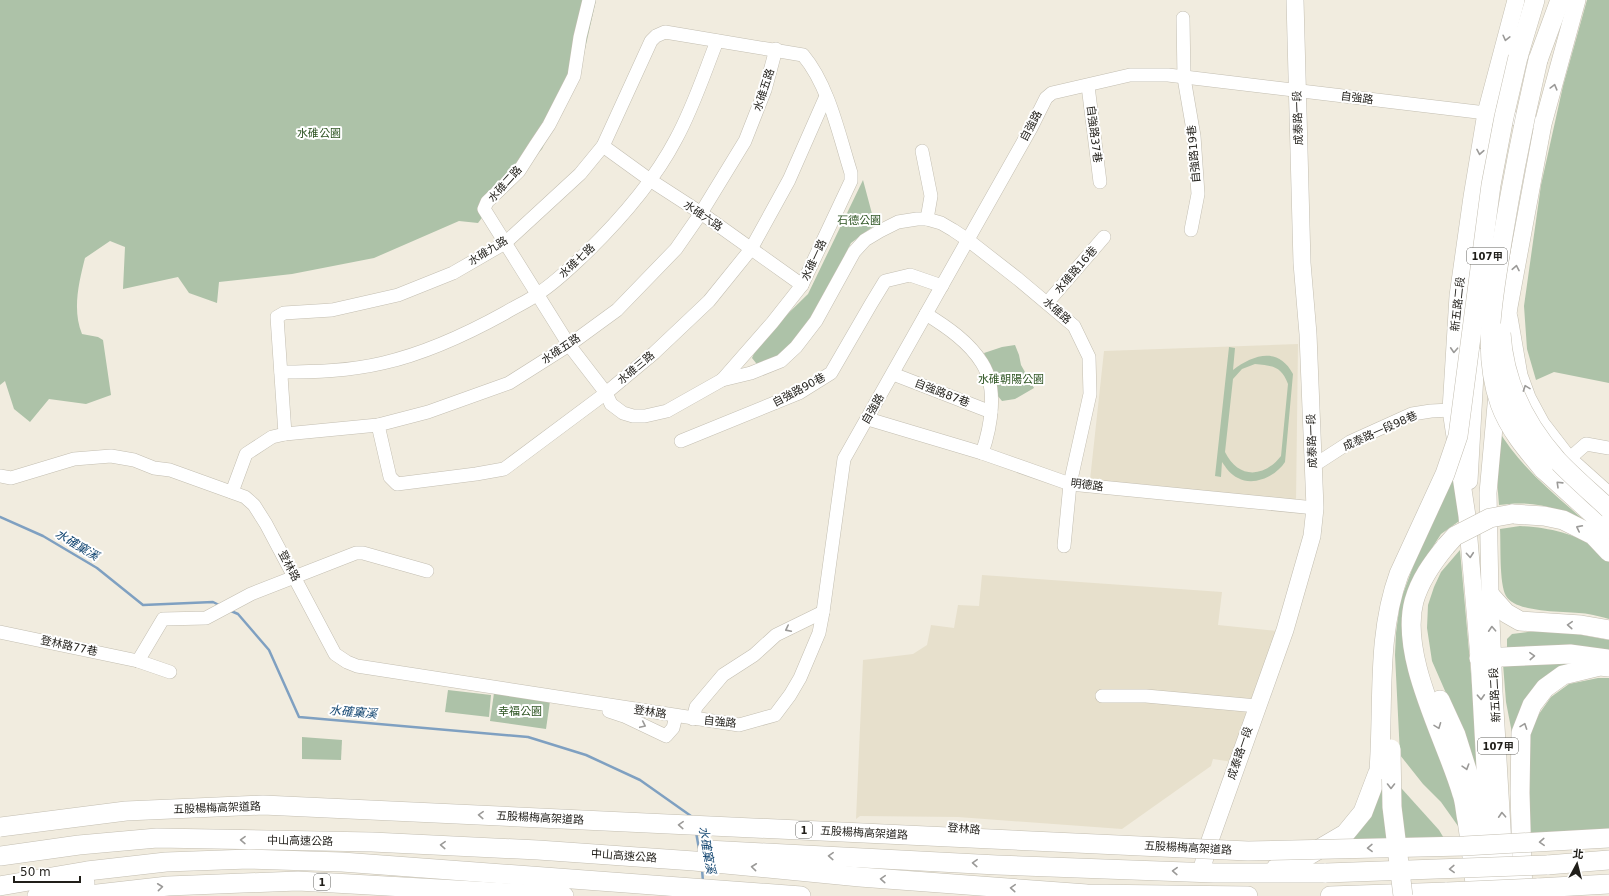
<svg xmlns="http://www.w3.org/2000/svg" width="1609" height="896" viewBox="0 0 1609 896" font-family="'DejaVu Sans','Noto Sans TC',sans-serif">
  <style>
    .built { fill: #e7e0cc }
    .green { fill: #adc2a8; fill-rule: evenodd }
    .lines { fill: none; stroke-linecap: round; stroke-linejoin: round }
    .stream { stroke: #7fa0c1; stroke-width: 2.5 }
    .minor-casing { stroke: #c3beb1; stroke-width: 14 }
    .major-casing { stroke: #c3beb1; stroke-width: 18 }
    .highway-casing { stroke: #c3beb1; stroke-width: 20 }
    .minor { stroke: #fff; stroke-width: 13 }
    .major { stroke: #fff; stroke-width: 17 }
    .highway { stroke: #fff; stroke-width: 19 }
    .highway-bridge-casing { stroke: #c3beb1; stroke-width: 20; stroke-linecap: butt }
    .highway-bridge { stroke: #fff; stroke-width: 19 }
    .oneway { stroke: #9b9a98 }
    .labels { text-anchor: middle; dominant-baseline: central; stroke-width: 4; stroke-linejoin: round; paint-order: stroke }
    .shield { fill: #fff; stroke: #63625e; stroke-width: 1 }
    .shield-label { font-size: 10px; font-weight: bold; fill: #201e19 }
    .street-label { font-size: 11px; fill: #201e19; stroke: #fff }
    .park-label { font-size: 11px; fill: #2c5321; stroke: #fff }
    .water-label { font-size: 12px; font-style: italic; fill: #134671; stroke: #fff }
  </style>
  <rect width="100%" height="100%" fill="#f1ecdf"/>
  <g class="built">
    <polygon points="1298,344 1296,503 1151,485 1090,480 1104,351"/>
    <polygon points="982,575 1222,592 1218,625 1277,631 1233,762 1213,759 1211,766 1122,829 958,817 860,816 856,819 863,660 913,654 927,645 931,625 954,628 958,605 979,606"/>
  </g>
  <g class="green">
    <path d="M0,0H596L581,67L542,149L493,203L478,223L459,221L374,258L292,274L219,282L217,303L189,293L178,277L123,289L125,247L110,241L85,258C79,282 72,310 82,334L98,337L103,340L111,395L86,404L49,399L30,422L14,409L5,381L0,385Z"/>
    <polygon points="1587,0 1609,0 1609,383 1554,372 1536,380 1527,349 1524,306 1541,185 1563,86"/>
    <polygon points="863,180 875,225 851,243 815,315 793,343 776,359 760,368 752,358 759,342 808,294"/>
    <polygon points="1015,345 1019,355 1021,365 1034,388 1015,399 1002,401 997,395 997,385 984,353 1002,347"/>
    <path d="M1229,347L1235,348L1233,370C1253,355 1278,346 1293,374L1285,462C1276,476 1254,487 1238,478C1231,475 1226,468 1222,462L1221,477L1215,476ZM1255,364C1273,366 1281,366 1288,384L1281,456C1264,478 1238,479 1225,452L1233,379L1242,369Z"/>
    <path d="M1497,428C1520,467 1552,492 1586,522C1557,507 1532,500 1499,505L1497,480Z"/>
    <polygon points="1455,469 1462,519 1441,534 1425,559 1408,607 1463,833 1441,802 1423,784 1400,755 1395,655 1396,633 1400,602 1415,561"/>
    <path d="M1520,526C1545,527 1577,533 1596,549C1601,553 1605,558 1609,562V619C1602,617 1595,615 1588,614C1570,611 1516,614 1506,596C1499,583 1501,545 1500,529Z"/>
    <polygon points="1460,550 1481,786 1456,716 1432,661 1427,628 1428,605 1434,587 1441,572"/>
    <polygon points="1535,631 1561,631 1609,640 1609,653 1507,650 1507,639 1512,634"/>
    <polygon points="1580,662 1557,670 1517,759 1506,702 1503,664"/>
    <polygon points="1598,678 1609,678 1609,829 1530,835 1530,733 1539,714 1551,697 1569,684"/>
    <polygon points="448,690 491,695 489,717 445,712"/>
    <polygon points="494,693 550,701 546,729 490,721"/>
    <polygon points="302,737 342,740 341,760 302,759"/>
    <polygon points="1384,769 1439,830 1445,840 1345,844"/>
  </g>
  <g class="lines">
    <g class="stream">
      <polyline points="0,517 43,536 97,568 143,605 213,602 219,605"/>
      <polyline points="231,611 238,614 269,650 299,717 528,737 586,755 640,780 691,816 692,817"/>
      <polyline points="696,832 699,849"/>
      <polyline points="702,869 703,882"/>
    </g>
    <defs>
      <g id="minor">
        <polyline points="589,0 580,37 574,76 549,125 535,146 519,171 487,202 484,209 569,345 606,393 611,404 623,413 633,416 645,416 667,411 722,380 751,373 781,361 796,347 816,321 854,252 865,240 880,231 898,222 917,219 927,219 941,223 953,230 968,240 1018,279 1074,326 1089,357 1090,394 1070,484 1064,546"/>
        <polyline points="1183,18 1184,78 1194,136 1198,194 1191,230"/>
        <polyline points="1088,86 1100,182"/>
        <polyline points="603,146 650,180 701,213 802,285"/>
        <polyline points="922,151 931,196 927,219"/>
        <polyline points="1047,303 1104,237"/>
        <path d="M926,314C947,327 969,342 982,363C998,388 991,427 982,453"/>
        <polyline points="1511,317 1521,375 1529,397 1543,423 1570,458 1609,493"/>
        <path d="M281,372C315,372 349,371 383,363C427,353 467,334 505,313C516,306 529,301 539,293C556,282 570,268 585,254C620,220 653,183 676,139C693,108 704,74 717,41"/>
        <polyline points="893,374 991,412"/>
        <polyline points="868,419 982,453 1070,484 1315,508"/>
        <polyline points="378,425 390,477 397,484 476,474 504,469 606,393 654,353 709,301 751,249 789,180 826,96"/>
        <path d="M285,434L277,317L284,313L332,310L398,295L453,273L505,243L580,174L603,146L651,41L656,36L665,32L803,55C829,86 839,135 851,173V181L802,285L772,323L722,380"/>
        <polyline points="681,441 799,393 831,373 871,304 885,281 910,275 942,286"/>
        <polyline points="1570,458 1586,444 1609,448"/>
        <polyline points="1313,466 1350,442 1412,414 1431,411 1451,410"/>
        <polyline points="0,476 11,478 74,459 111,456 134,460 154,468 170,470 245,497 254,505 266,524 335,654 347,662 357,666 739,725 775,715 790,695 800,678 819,633 823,612 844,459 1031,128 1046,98 1052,93 1130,75 1168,75 1486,113 1532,122"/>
        <polyline points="232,492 246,454 272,437 285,434 378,425 428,412 509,383 569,345 617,310 676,249 701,213 745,141 765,90 776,49"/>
        <polyline points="0,632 138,661 170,672"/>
        <polyline points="138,661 163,619 206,618 251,594 356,553 363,553 427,571"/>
        <polyline points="1102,696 1146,696 1257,706"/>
        <polyline points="609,711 624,716 666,736 673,728 676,716"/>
        <polyline points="693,719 696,707 723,675 754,655 776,635 823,612"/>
      </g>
      <g id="major">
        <polyline points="1503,348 1509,307 1543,124 1577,0"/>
        <polyline points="1497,394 1488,493 1490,595 1494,692 1506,896"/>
        <polyline points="1469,481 1476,356"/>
        <polyline points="1203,865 1208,846 1285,630 1312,536 1315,508 1308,334 1302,263 1295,0"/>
        <polyline points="1490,896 1486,786 1479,658 1467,516 1451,410 1458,296 1472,197 1486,113 1516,0"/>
      </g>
      <g id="highway">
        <polyline points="1518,57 1535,0"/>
        <polyline points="1538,60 1560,0"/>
        <polyline points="1543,469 1609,529"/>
        <polyline points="1512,514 1544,516 1563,520 1593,535 1609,552"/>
        <path d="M1446,546C1432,563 1420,580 1414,601C1399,657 1446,739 1462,794C1465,802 1465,812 1467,820C1471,846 1474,871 1476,896"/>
        <polyline points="1490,595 1506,613 1520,621 1581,625 1609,630"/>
        <polyline points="1479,658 1570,654 1607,659"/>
        <polyline points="1440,700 1456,735 1488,837"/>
        <polyline points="707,850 997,865 1214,873 1326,873"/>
        <polyline points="0,856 79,845 157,838 372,842 538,850 694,861 860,877 1087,894 1248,896"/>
        <polyline points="1547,865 1609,860"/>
        <polyline points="1276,868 1304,858 1345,834 1363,812 1379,770"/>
        <polyline points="0,886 87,871 166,862 249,859 342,862 801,896"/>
        <polyline points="1537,888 1609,884"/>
        <polyline points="37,896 85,883"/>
        <polyline points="80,896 168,886 298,881 564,896"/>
        <polyline points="1330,896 1447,892"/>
        <polyline points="1523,896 1520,793 1521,733 1532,705 1545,688 1563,675 1600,666 1609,667"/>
      </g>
    </defs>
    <use href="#minor" class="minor-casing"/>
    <use href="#major" class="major-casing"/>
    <use href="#highway" class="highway-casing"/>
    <use href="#minor" class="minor"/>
    <use href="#major" class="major"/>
    <use href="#highway" class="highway"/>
    <defs>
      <g id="highway-bridge">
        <path d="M1538,60C1524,120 1512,181 1502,242C1494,295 1481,351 1500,404C1509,429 1526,449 1543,469"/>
        <path d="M1501,333C1504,383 1525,424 1557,460C1573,477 1592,493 1609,509"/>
        <polyline points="1446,546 1455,536 1490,518 1512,514"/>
        <polyline points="1391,749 1392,807 1403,896"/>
        <path d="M1379,770C1384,705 1376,637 1399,574L1445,474L1458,436L1491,185L1504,117L1518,57"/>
        <polyline points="0,827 126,811 263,805 1248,851 1464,846 1609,838"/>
        <polyline points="1326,873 1547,865"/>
        <polyline points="1447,892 1537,888"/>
      </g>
    </defs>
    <use href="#highway-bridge" class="highway-bridge-casing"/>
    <use href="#highway-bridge" class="highway-bridge"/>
  </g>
  <defs><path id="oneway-chevron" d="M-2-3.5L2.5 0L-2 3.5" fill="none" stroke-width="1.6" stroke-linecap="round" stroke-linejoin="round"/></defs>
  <g class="oneway">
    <use href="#oneway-chevron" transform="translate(1506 38) rotate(104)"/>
    <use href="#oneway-chevron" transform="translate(1554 87) rotate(-75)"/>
    <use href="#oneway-chevron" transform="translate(1480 152) rotate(100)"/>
    <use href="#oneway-chevron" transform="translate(1516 268) rotate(-79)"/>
    <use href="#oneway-chevron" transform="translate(1454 350) rotate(93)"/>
    <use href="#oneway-chevron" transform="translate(1526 388) rotate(-110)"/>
    <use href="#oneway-chevron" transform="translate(1559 484) rotate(-136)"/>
    <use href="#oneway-chevron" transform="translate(1579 528) rotate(-153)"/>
    <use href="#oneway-chevron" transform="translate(1470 555) rotate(85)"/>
    <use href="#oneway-chevron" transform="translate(1570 625) rotate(-176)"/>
    <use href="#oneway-chevron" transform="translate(788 629) rotate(153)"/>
    <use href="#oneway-chevron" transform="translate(1492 629) rotate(-93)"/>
    <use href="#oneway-chevron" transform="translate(1532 656) rotate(-3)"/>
    <use href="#oneway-chevron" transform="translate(1481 697) rotate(87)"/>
    <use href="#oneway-chevron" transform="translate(643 725) rotate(25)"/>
    <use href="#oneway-chevron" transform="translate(1438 726) rotate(69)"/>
    <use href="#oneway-chevron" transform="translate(1524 726) rotate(-70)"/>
    <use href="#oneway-chevron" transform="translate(1466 767) rotate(73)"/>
    <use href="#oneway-chevron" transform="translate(1391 786) rotate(90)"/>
    <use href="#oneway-chevron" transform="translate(481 815) rotate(-177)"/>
    <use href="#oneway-chevron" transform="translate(1502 815) rotate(-93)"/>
    <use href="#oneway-chevron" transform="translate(681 825) rotate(-177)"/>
    <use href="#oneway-chevron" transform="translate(243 840) rotate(-179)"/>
    <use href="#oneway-chevron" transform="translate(1542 842) rotate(177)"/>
    <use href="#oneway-chevron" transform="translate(443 845) rotate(-177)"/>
    <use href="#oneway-chevron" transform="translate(1370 848) rotate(179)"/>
    <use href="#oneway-chevron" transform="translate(831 856) rotate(-177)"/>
    <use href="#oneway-chevron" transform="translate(975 863) rotate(-177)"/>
    <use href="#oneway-chevron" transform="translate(754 867) rotate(-174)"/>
    <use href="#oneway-chevron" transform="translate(1452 869) rotate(178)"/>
    <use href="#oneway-chevron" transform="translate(1175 871) rotate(-178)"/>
    <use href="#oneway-chevron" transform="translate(883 879) rotate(-176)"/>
    <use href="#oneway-chevron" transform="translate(160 887) rotate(-6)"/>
    <use href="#oneway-chevron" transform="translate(1013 888) rotate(-176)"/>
  </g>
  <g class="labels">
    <g class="shield">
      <rect x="1467" y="248" width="40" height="16" rx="3"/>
      <rect x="1478" y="738" width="40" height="16" rx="3"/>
      <rect x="796" y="822" width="16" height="16" rx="3"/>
      <rect x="314" y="874" width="16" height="16" rx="3"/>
    </g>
    <g class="shield-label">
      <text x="1487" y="256">107甲</text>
      <text x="1498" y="746">107甲</text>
      <text x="804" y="830">1</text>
      <text x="322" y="882">1</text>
    </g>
    <g class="street-label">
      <text transform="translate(764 90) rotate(-72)">水碓五路</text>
      <text transform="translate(1357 98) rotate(7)">自強路</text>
      <text transform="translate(1298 118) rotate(-92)">成泰路一段</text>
      <text transform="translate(1031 126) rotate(-62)">自強路</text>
      <text transform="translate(1094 134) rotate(83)">自強路37巷</text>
      <text transform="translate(1194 154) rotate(-95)">自強路19巷</text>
      <text transform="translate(505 184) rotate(-48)">水碓二路</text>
      <text transform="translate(703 216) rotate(34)">水碓六路</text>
      <text transform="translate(488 251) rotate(-32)">水碓九路</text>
      <text transform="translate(814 260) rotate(-65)">水碓一路</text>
      <text transform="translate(577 261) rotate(-43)">水碓七路</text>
      <text transform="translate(1076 270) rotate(-49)">水碓路16巷</text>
      <text transform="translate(1458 304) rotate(-84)">新五路二段</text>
      <text transform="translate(1057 311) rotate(41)">水碓路</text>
      <text transform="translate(561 349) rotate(-34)">水碓五路</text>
      <text transform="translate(636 368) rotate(-40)">水碓三路</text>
      <text transform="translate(799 390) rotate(-28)">自強路90巷</text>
      <text transform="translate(942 393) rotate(21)">自強路87巷</text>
      <text transform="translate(873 409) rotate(-60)">自強路</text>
      <text transform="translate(1380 431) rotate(-24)">成泰路一段98巷</text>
      <text transform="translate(1312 441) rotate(-92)">成泰路一段</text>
      <text transform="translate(1087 485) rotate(7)">明德路</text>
      <text transform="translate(289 566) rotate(62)">登林路</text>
      <text transform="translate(69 646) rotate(12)">登林路77巷</text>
      <text transform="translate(1495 695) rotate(-93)">新五路二段</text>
      <text transform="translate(650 712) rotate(9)">登林路</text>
      <text transform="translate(720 722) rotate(6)">自強路</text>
      <text transform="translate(1240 753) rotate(-71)">成泰路一段</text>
      <text transform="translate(217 808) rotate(-2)">五股楊梅高架道路</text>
      <text transform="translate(540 818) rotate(3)">五股楊梅高架道路</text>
      <text transform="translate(964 829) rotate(4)">登林路</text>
      <text transform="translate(864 833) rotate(3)">五股楊梅高架道路</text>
      <text transform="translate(300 841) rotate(1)">中山高速公路</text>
      <text transform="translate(1188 848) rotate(3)">五股楊梅高架道路</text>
      <text transform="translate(624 856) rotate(4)">中山高速公路</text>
    </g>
    <g class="park-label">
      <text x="319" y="133">水碓公園</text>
      <text x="859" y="220">石德公園</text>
      <text x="1011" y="379">水碓朝陽公園</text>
      <text x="520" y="711">幸福公園</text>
    </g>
    <g class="water-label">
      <text transform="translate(77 545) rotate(31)">水確窠溪</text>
      <text transform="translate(353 712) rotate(5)">水確窠溪</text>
      <text transform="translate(707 850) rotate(80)">水確窠溪</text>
    </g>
  </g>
  <g transform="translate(1577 864) rotate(7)" stroke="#ffffff" stroke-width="3" paint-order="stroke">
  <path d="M0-3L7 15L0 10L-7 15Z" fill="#201e19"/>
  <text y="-6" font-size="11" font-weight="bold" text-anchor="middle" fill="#201e19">北</text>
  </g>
  <path d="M14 876v6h66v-6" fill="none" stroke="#201e19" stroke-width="2"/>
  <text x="20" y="876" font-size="12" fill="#201e19" stroke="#ffffff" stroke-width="3" paint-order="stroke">50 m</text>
</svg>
